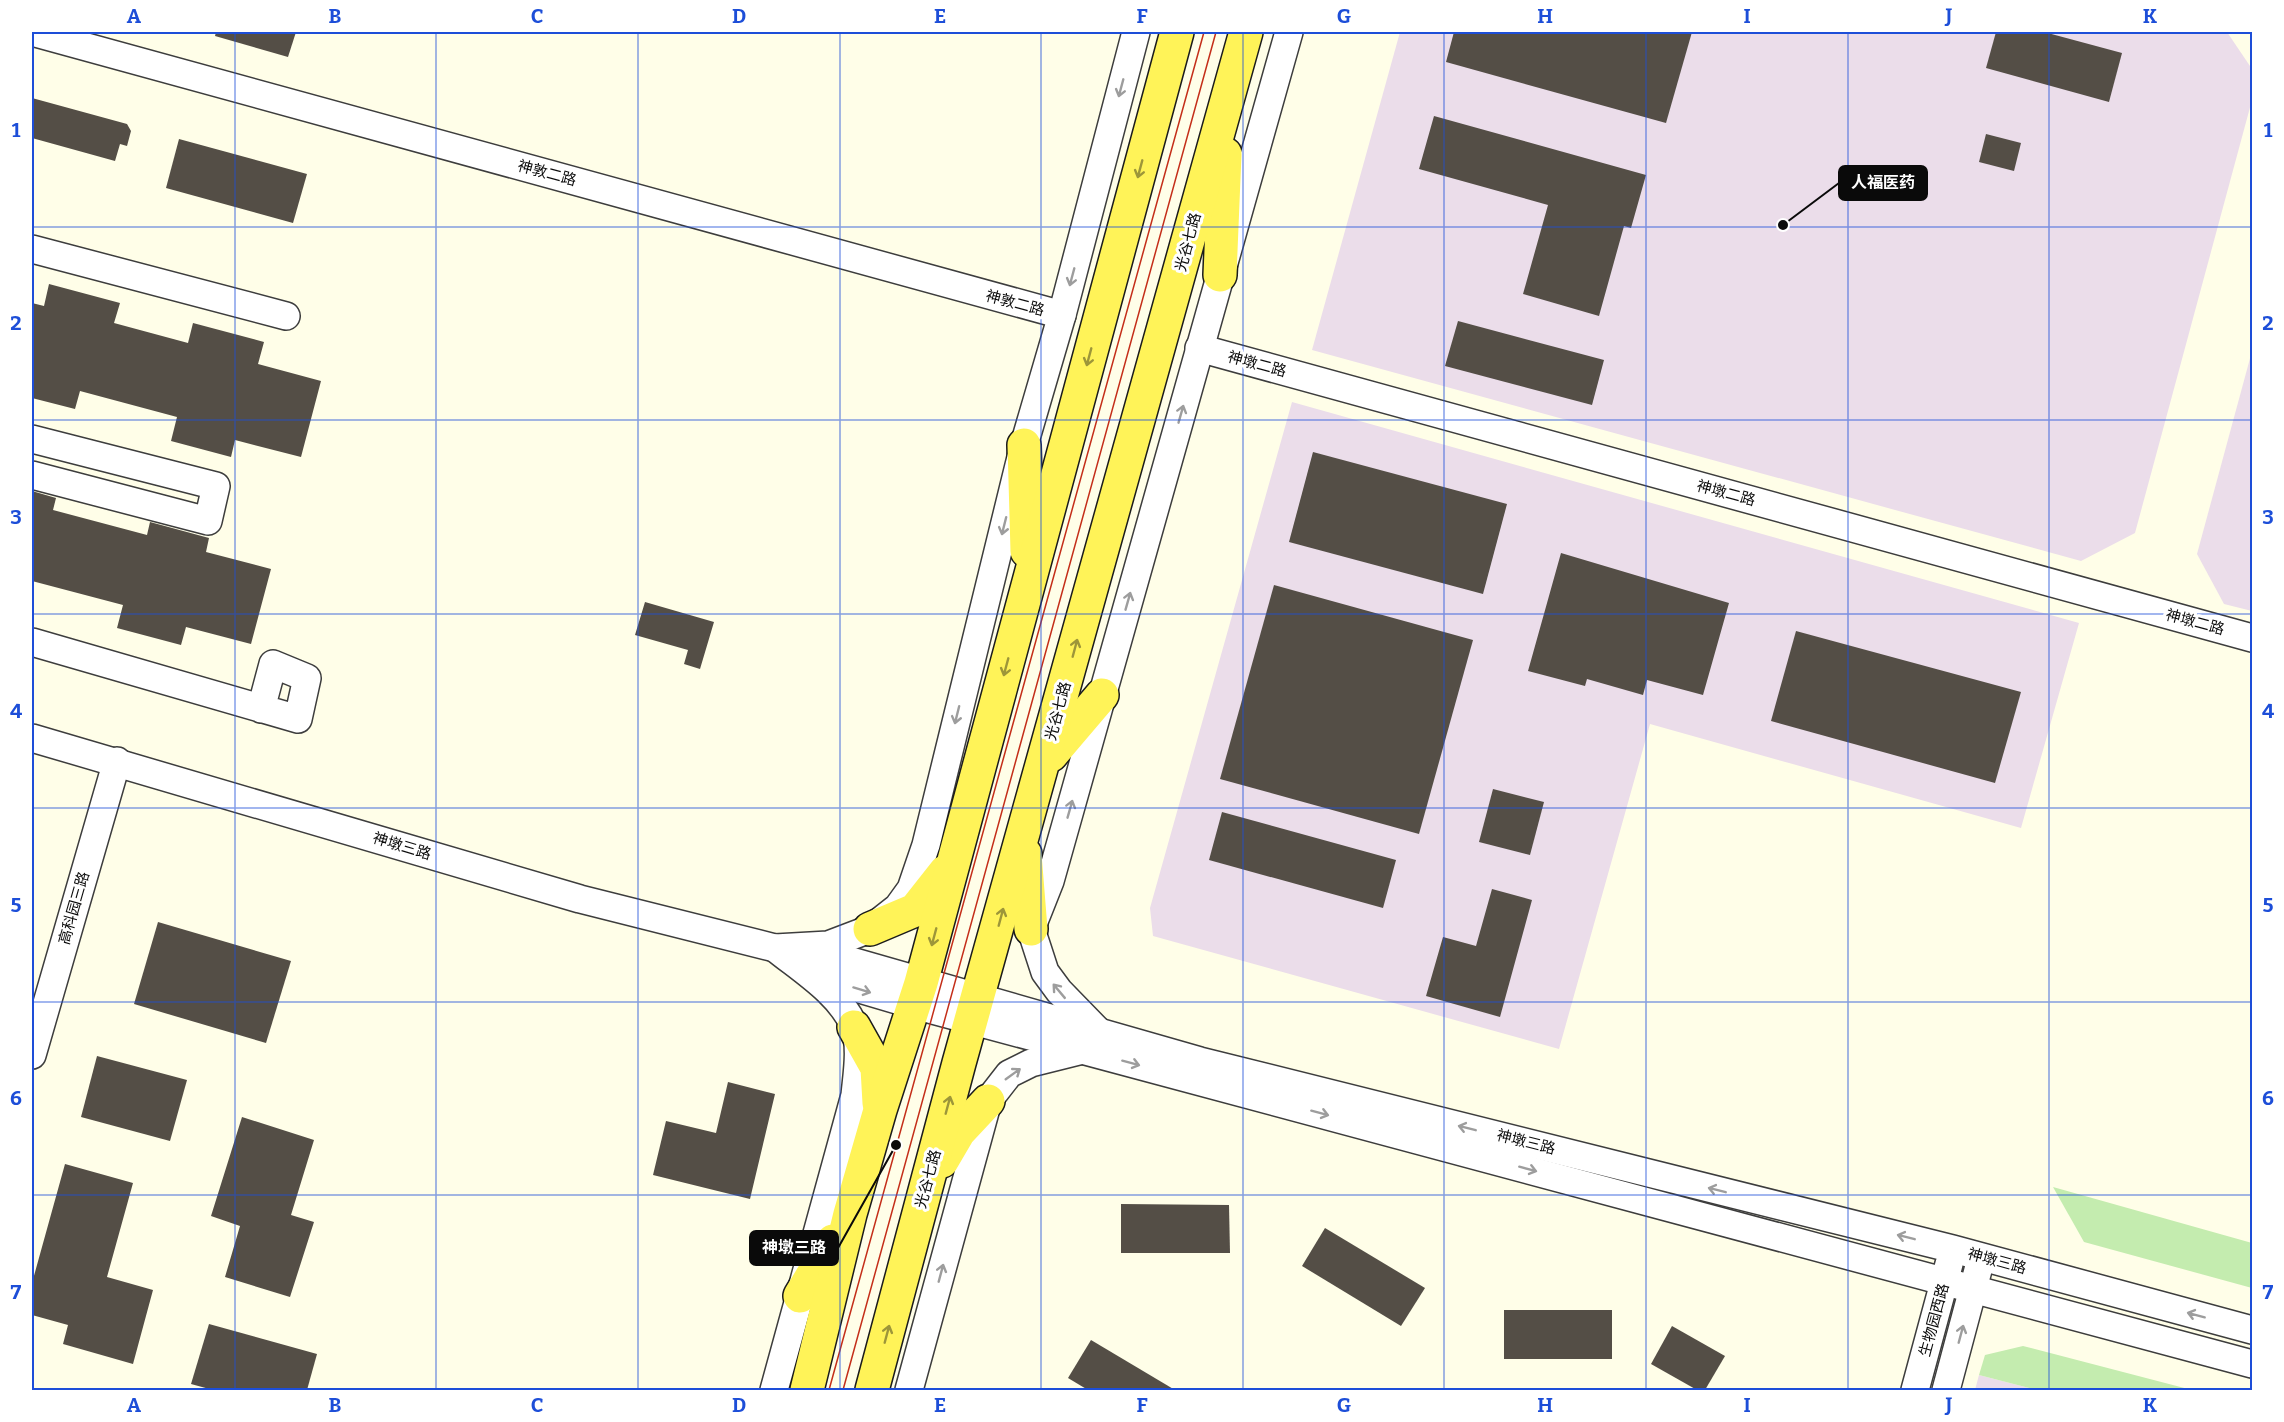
<svg xmlns="http://www.w3.org/2000/svg" width="2284" height="1422" viewBox="0 0 2284 1422" font-family="Bitter,'Noto Sans SC',serif">
  <style>
    .industrial { fill: #ebddea }
    .green { fill: #c4ecaf }
    .building { fill: #544e46 }
    .lines { fill: none; stroke-linecap: round; stroke-linejoin: round }
    .minor-casing { stroke: #3d3d3d; stroke-width: 30 }
    .major-casing { stroke: #1b1b1b; stroke-width: 36 }
    .minor { stroke: #fff; stroke-width: 27 }
    .major { stroke: #fff358; stroke-width: 33 }
    .tram { stroke: #c42e19; stroke-width: 1.5 }
    .oneway { stroke: #9d9d9d }
    .oneway2 { stroke: #9d9639 }
    .grid { fill: none; stroke: #1d4ed8; stroke-width: 1.5; stroke-opacity: 0.55 }
    .labels { text-anchor: middle; dominant-baseline: central; stroke-width: 6; stroke-linejoin: round; paint-order: stroke }
    .street-label { font-size: 15px; fill: #0a0a0a; stroke: #fff }
    .leader { fill: none; stroke: #0a0a0a; stroke-width: 2 }
    .callout-dot { fill: #0a0a0a; stroke: #fff; stroke-width: 2 }
    .callout { fill: #0a0a0a; stroke: #0a0a0a; stroke-width: 2 }
    .callout-label { font-size: 16px; text-anchor: middle; font-weight: bold; fill: #fff }
    .neatline { fill: none; stroke: #1d4ed8; stroke-width: 2 }
    .grid-label { font-size: 20px; text-anchor: middle; font-weight: bold; fill: #1d4ed8 }
  </style>
  <rect width="100%" height="100%" fill="#fffee8"/>
  <g class="industrial">
    <polygon points="1400,32 2227,32 2252,69 2252,100 2135,533 2081,561 1312,350"/>
    <polygon points="2252,351 2252,611 2224,604 2197,554"/>
    <polygon points="1292,402 2079,623 2021,828 1650,724 1559,1049 1153,936 1150,908"/>
    <polygon points="1979,1375 2037,1390 1975,1390"/>
  </g>
  <g class="green">
    <polygon points="2053,1187 2252,1243 2252,1288 2084,1242"/>
    <polygon points="2023,1346 2192,1390 2037,1390 1979,1375 1985,1355"/>
  </g>
  <g class="building">
    <polygon points="216,32 296,32 288,57 215,36"/>
    <polygon points="1454,32 1692,32 1666,123 1446,62"/>
    <polygon points="1996,32 2044,32 2122,53 2109,102 1986,68"/>
    <polygon points="32,98 127,124 131,131 127,146 120,144 115,161 32,138"/>
    <polygon points="1434,116 1646,175 1631,228 1624,226 1599,316 1523,294 1548,205 1419,169"/>
    <polygon points="1986,134 2021,143 2014,171 1979,162"/>
    <polygon points="179,139 307,174 293,223 166,188"/>
    <polygon points="49,284 120,303 114,323 188,343 193,323 264,342 258,364 321,381 301,457 235,440 231,457 171,441 177,417 80,391 75,409 32,398 32,303 44,306"/>
    <polygon points="1458,321 1604,360 1592,405 1445,366"/>
    <polygon points="1313,452 1507,504 1483,594 1289,542"/>
    <polygon points="32,491 56,498 53,510 147,535 150,522 209,538 206,552 271,569 251,644 186,627 181,645 117,628 123,605 32,581"/>
    <polygon points="1561,553 1729,603 1703,695 1647,680 1643,695 1587,679 1585,686 1528,671"/>
    <polygon points="1274,585 1473,640 1419,834 1220,779"/>
    <polygon points="645,602 714,622 700,669 684,664 688,650 635,635"/>
    <polygon points="1796,631 2021,692 1995,783 1771,721"/>
    <polygon points="1493,789 1544,802 1530,855 1479,842"/>
    <polygon points="1222,812 1396,860 1383,908 1209,860"/>
    <polygon points="1492,889 1532,900 1500,1017 1426,996 1443,937 1476,946"/>
    <polygon points="158,922 291,961 266,1043 134,1004"/>
    <polygon points="97,1056 187,1080 170,1141 81,1117"/>
    <polygon points="728,1082 775,1094 750,1199 653,1175 666,1121 716,1133"/>
    <polygon points="242,1117 314,1140 291,1215 314,1222 290,1297 225,1277 240,1226 211,1216"/>
    <polygon points="65,1164 133,1183 107,1277 153,1290 133,1364 63,1344 68,1325 32,1315 32,1283"/>
    <polygon points="1121,1204 1229,1205 1230,1253 1121,1253"/>
    <polygon points="1325,1228 1425,1288 1401,1326 1302,1266"/>
    <rect x="1504" y="1310" width="108" height="49"/>
    <polygon points="209,1324 317,1354 307,1390 213,1390 191,1384"/>
    <polygon points="1672,1326 1725,1356 1705,1390 1697,1390 1651,1364"/>
    <polygon points="1091,1340 1175,1390 1088,1390 1068,1378"/>
  </g>
  <g class="lines">
    <defs>
      <g id="minor">
        <polyline points="32,32 1062,315"/>
        <polyline points="32,249 286,316"/>
        <polyline points="1199,348 2252,638"/>
        <polyline points="32,439 216,486 208,521 32,475"/>
        <polyline points="32,642 298,719 307,678 273,664 261,709"/>
        <polyline points="32,738 580,899 775,948"/>
        <polyline points="809,949 1200,1061 1953,1249 2252,1330"/>
        <polyline points="816,976 914,1005 2252,1364"/>
        <polyline points="1097,1030 1059,991 1045,972 1031,929 1050,881 1289,32"/>
        <polyline points="32,1055 117,761"/>
        <path d="M774,1390L855,1095C857,1074 862,1046 854,1026C840,993 802,970 775,948L828,945L870,929L898,907L911,889L926,845L1024,445L1062,315L1136,32"/>
        <polyline points="909,1390 988,1101 1009,1074 1031,1063 1083,1050"/>
        <polyline points="1915,1390 1949,1264"/>
        <polyline points="1946,1390 1978,1270"/>
      </g>
      <g id="major">
        <polyline points="1220,275 1225,154"/>
        <polyline points="1024,445 1027,551"/>
        <polyline points="1051,755 1102,695"/>
        <polyline points="1025,854 1031,929"/>
        <polyline points="870,929 915,910 945,872"/>
        <polyline points="854,1027 877,1068 879,1103"/>
        <polyline points="942,1161 959,1132 988,1101"/>
        <polyline points="800,1296 833,1241"/>
        <polyline points="807,1390 850,1214 880,1110 921,983 1177,32"/>
        <polyline points="872,1390 959,1063 1246,32"/>
      </g>
    </defs>
    <use href="#minor" class="minor-casing"/>
    <use href="#major" class="major-casing"/>
    <use href="#minor" class="minor"/>
    <use href="#major" class="major"/>
    <g class="tram">
      <polyline points="829,1390 1204,32"/>
      <polyline points="843,1390 1216,32"/>
    </g>
  </g>
  <defs><path id="oneway-shaft" d="M-6 0H5M1.5-3L5.5 0L1.5 3" fill="none" stroke-width="1.6" stroke-linecap="round" stroke-linejoin="round" transform="scale(1.5)"/></defs>
  <g class="oneway">
    <use href="#oneway-shaft" transform="translate(1121 88) rotate(105)"/>
    <use href="#oneway-shaft" transform="translate(1072 277) rotate(105)"/>
    <use href="#oneway-shaft" transform="translate(1181 414) rotate(-74)"/>
    <use href="#oneway-shaft" transform="translate(1004 526) rotate(104)"/>
    <use href="#oneway-shaft" transform="translate(1128 601) rotate(-74)"/>
    <use href="#oneway-shaft" transform="translate(957 715) rotate(104)"/>
    <use href="#oneway-shaft" transform="translate(1070 809) rotate(-74)"/>
    <use href="#oneway-shaft" transform="translate(862 990) rotate(17)"/>
    <use href="#oneway-shaft" transform="translate(1059 991) rotate(-130)"/>
    <use href="#oneway-shaft" transform="translate(1131 1063) rotate(15)"/>
    <use href="#oneway-shaft" transform="translate(1013 1074) rotate(-36)"/>
    <use href="#oneway-shaft" transform="translate(1320 1113) rotate(15)"/>
    <use href="#oneway-shaft" transform="translate(1467 1128) rotate(-166)"/>
    <use href="#oneway-shaft" transform="translate(1528 1169) rotate(15)"/>
    <use href="#oneway-shaft" transform="translate(1717 1190) rotate(-166)"/>
    <use href="#oneway-shaft" transform="translate(1906 1237) rotate(-166)"/>
    <use href="#oneway-shaft" transform="translate(941 1273) rotate(-75)"/>
    <use href="#oneway-shaft" transform="translate(2196 1315) rotate(-165)"/>
    <use href="#oneway-shaft" transform="translate(1961 1334) rotate(-75)"/>
  </g>
  <g class="oneway2">
    <use href="#oneway-shaft" transform="translate(1140 169) rotate(105)"/>
    <use href="#oneway-shaft" transform="translate(1089 357) rotate(105)"/>
    <use href="#oneway-shaft" transform="translate(1075 648) rotate(-75)"/>
    <use href="#oneway-shaft" transform="translate(1006 667) rotate(105)"/>
    <use href="#oneway-shaft" transform="translate(1001 917) rotate(-75)"/>
    <use href="#oneway-shaft" transform="translate(934 937) rotate(105)"/>
    <use href="#oneway-shaft" transform="translate(948 1105) rotate(-75)"/>
    <use href="#oneway-shaft" transform="translate(887 1334) rotate(-75)"/>
  </g>
  <path class="grid" d="M235,32V1390M436,32V1390M638,32V1390M840,32V1390M1041,32V1390M1243,32V1390M1444,32V1390M1646,32V1390M1848,32V1390M2049,32V1390M32,227H2252M32,420H2252M32,614H2252M32,808H2252M32,1002H2252M32,1195H2252"/>
  <g class="labels">
    <g class="street-label">
      <text transform="translate(547 173) rotate(15)">神敦二路</text>
      <text transform="translate(1188 242) rotate(-75)">光谷七路</text>
      <text transform="translate(1015 303) rotate(15)">神敦二路</text>
      <text transform="translate(1257 364) rotate(15)">神墩二路</text>
      <text transform="translate(1726 493) rotate(15)">神墩二路</text>
      <text transform="translate(2195 622) rotate(15)">神墩二路</text>
      <text transform="translate(1058 711) rotate(-75)">光谷七路</text>
      <text transform="translate(402 846) rotate(17)">神墩三路</text>
      <text transform="translate(74 908) rotate(-74)">高科园三路</text>
      <text transform="translate(1526 1142) rotate(14)">神墩三路</text>
      <text transform="translate(928 1179) rotate(-75)">光谷七路</text>
      <text transform="translate(1997 1261) rotate(15)">神墩三路</text>
      <text transform="translate(1934 1320) rotate(-75)">生物园西路</text>
    </g>
  </g>
  <path class="leader" d="M1783 225L1839 183M896 1145L838 1248"/>
  <g class="callout-dot">
    <circle cx="1783" cy="225" r="6"/>
    <circle cx="896" cy="1145" r="6"/>
  </g>
  <g class="callout">
    <rect x="1839" y="166" width="88" height="34" rx="6"/>
    <rect x="750" y="1231" width="88" height="34" rx="6"/>
  </g>
  <g class="callout-label">
    <text x="1883" y="188">人福医药</text>
    <text x="794" y="1253">神墩三路</text>
  </g>
  <rect width="2284" height="1422" fill="none" stroke="#ffffff" stroke-width="66"/>
  <rect x="33" y="33" width="2218" height="1356" class="neatline"/>
  <g class="grid-label">
    <text x="134" y="23">A</text>
    <text x="335" y="23">B</text>
    <text x="537" y="23">C</text>
    <text x="739" y="23">D</text>
    <text x="940" y="23">E</text>
    <text x="1142" y="23">F</text>
    <text x="1344" y="23">G</text>
    <text x="1545" y="23">H</text>
    <text x="1747" y="23">I</text>
    <text x="1949" y="23">J</text>
    <text x="2150" y="23">K</text>
    <text x="16" y="137">1</text>
    <text x="2268" y="137">1</text>
    <text x="16" y="330">2</text>
    <text x="2268" y="330">2</text>
    <text x="16" y="524">3</text>
    <text x="2268" y="524">3</text>
    <text x="16" y="718">4</text>
    <text x="2268" y="718">4</text>
    <text x="16" y="912">5</text>
    <text x="2268" y="912">5</text>
    <text x="16" y="1105">6</text>
    <text x="2268" y="1105">6</text>
    <text x="16" y="1299">7</text>
    <text x="2268" y="1299">7</text>
    <text x="134" y="1412">A</text>
    <text x="335" y="1412">B</text>
    <text x="537" y="1412">C</text>
    <text x="739" y="1412">D</text>
    <text x="940" y="1412">E</text>
    <text x="1142" y="1412">F</text>
    <text x="1344" y="1412">G</text>
    <text x="1545" y="1412">H</text>
    <text x="1747" y="1412">I</text>
    <text x="1949" y="1412">J</text>
    <text x="2150" y="1412">K</text>
  </g>
</svg>
